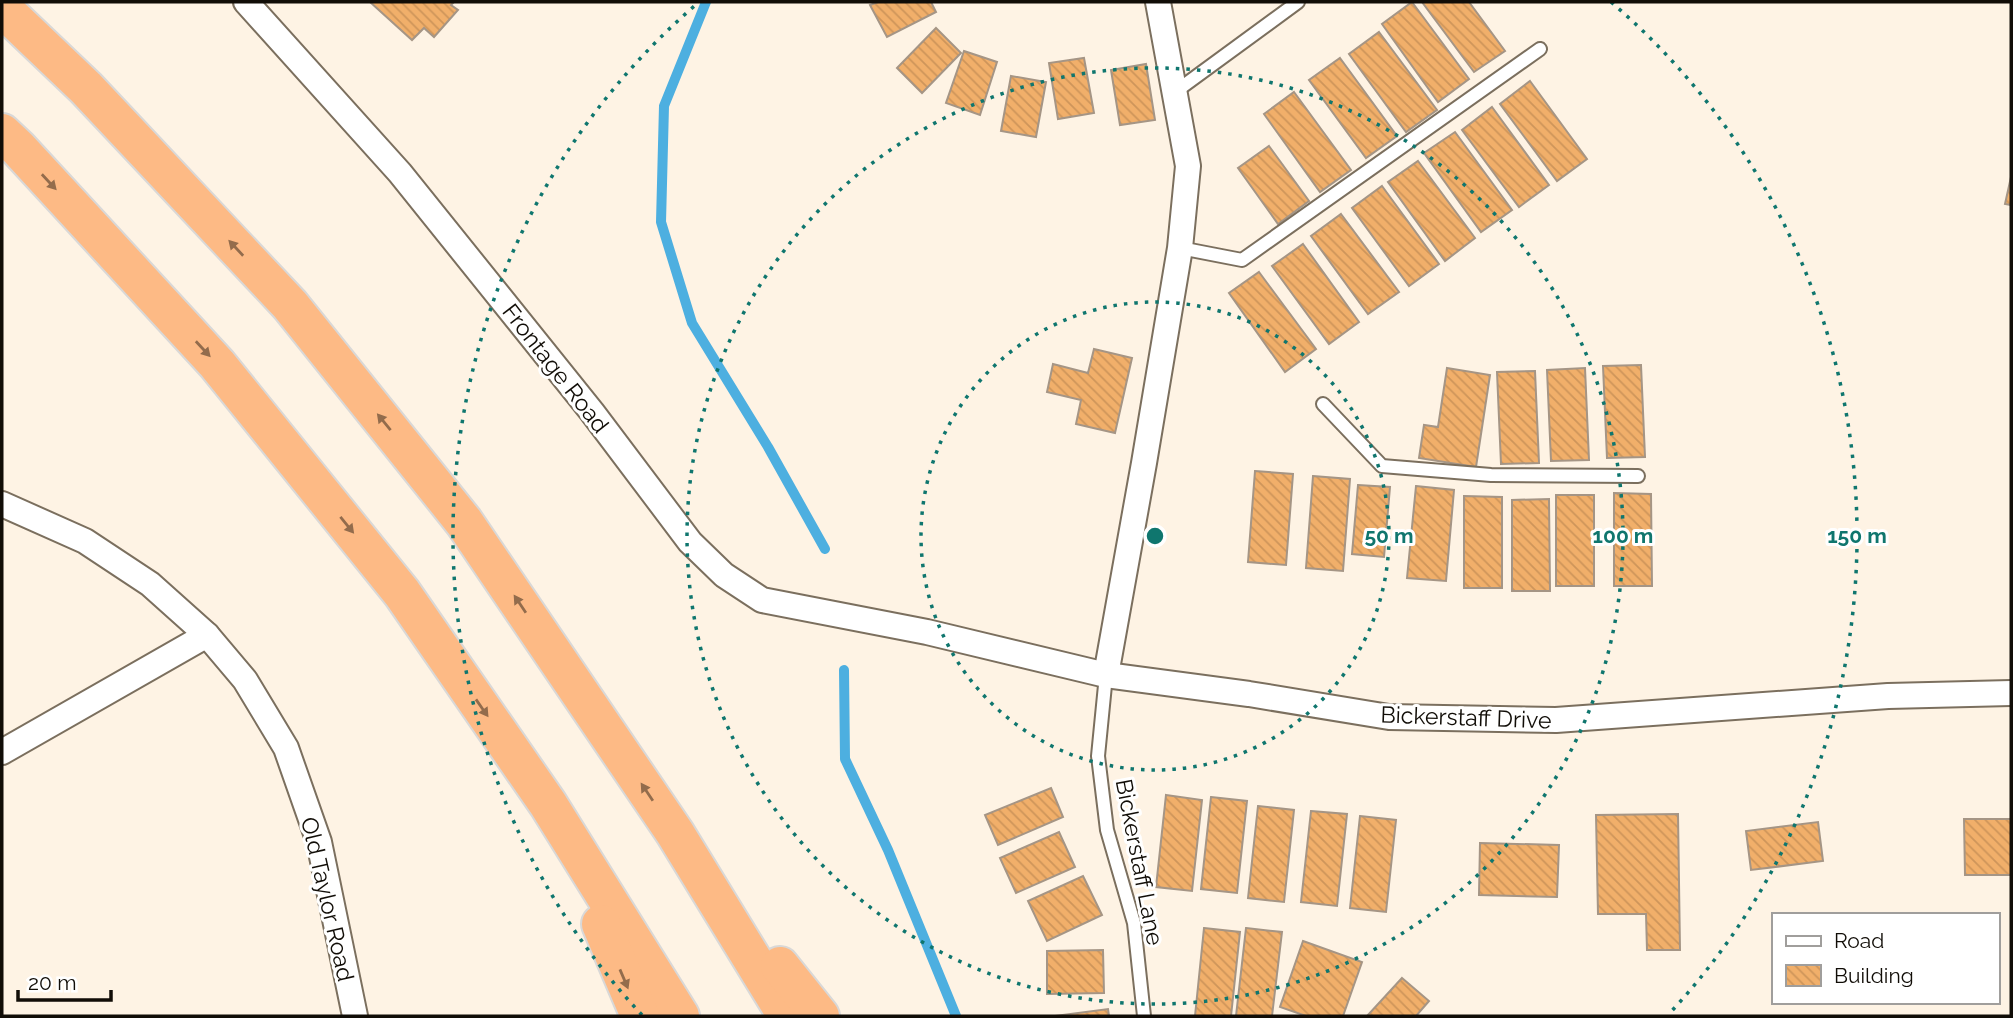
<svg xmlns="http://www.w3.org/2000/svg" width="2013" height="1018" viewBox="0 0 2013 1018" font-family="Raleway,sans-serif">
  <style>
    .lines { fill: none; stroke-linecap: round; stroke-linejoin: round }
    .stream { stroke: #4dafe0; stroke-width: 10 }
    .building { fill: url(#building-back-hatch); stroke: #a59585; stroke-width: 2 }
    .lane-casing { stroke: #7b6f5e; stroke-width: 16 }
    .street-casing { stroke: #7b6f5e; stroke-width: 28 }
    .highway-casing { stroke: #d9d8d7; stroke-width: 42 }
    .lane { stroke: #fff; stroke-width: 12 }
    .street { stroke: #fff; stroke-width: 24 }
    .highway { stroke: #fdba85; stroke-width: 38 }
    .oneway { fill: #936c4c }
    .ring { fill: none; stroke: #0f766e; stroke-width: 3.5; stroke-dasharray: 3.5 7 }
    .labels { text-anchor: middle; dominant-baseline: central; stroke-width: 6; stroke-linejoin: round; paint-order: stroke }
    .street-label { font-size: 23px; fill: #110d07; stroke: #fff }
    .centre { fill: #0f766e; stroke: #fff; stroke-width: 3.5 }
    .ring-label { font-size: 21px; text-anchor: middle; font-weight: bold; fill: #0f766e; stroke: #fff; stroke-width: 6; stroke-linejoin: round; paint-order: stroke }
  </style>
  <defs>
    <pattern id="building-back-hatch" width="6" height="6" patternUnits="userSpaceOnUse" patternTransform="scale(1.75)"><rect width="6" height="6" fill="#f1af6a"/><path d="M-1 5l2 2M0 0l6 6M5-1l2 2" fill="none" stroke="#ce955a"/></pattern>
  </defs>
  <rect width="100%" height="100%" fill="#fef3e4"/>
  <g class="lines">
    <g class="stream">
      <polyline points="706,2 664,106 661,222 692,323 768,447 825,549"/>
      <polyline points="844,670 845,759 888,850 956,1016"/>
    </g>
  </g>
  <g class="building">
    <polygon points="370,2 454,2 451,5 458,10 434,37 424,28 412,40"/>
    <polygon points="878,2 931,2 936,12 887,37 870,5"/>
    <polygon points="1412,2 1469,79 1438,102 1382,24"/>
    <polygon points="1422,2 1469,2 1505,51 1474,72"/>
    <polygon points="936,28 961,53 922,93 897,68"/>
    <polygon points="1379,32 1437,110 1406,132 1349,54"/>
    <polygon points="964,51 997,62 980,115 946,103"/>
    <polygon points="1084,58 1094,113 1058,119 1049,63"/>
    <polygon points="1340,58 1397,136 1366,158 1309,80"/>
    <polygon points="1146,64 1155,120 1120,125 1111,70"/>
    <polygon points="1011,76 1046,82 1036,137 1001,131"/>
    <polygon points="1530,81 1587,159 1557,181 1500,104"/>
    <polygon points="1294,92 1351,170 1320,192 1264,114"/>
    <polygon points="1492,107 1549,185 1519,207 1462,130"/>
    <polygon points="1455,132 1512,210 1481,232 1424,153"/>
    <polygon points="1269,146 1309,201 1278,224 1238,168"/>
    <polygon points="1418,161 1475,238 1445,261 1388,182"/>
    <polygon points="2011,177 2011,205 2005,204"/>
    <polygon points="1382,186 1439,264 1409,286 1352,208"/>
    <polygon points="1341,214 1399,292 1368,314 1311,236"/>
    <polygon points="1303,244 1359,322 1329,344 1272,266"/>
    <polygon points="1259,272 1316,349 1285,372 1229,293"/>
    <polygon points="1094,349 1132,358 1115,433 1076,424 1081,400 1047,392 1053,364 1088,373"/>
    <polygon points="1641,365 1645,457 1607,458 1603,366"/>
    <polygon points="1447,368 1490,375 1476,467 1419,458 1424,425 1438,427"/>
    <polygon points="1585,368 1589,460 1551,461 1547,370"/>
    <polygon points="1535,371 1539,463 1501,464 1497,372"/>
    <polygon points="1255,471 1293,474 1286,565 1248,562"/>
    <polygon points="1313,476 1350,479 1343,571 1306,568"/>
    <polygon points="1358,485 1390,487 1384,557 1352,554"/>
    <polygon points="1416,486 1454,490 1446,581 1407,578"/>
    <polygon points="1614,493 1651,494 1652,586 1614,586"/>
    <rect x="1556" y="495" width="38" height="91"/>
    <polygon points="1464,496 1502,497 1502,588 1464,588"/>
    <polygon points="1549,499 1550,591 1512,591 1512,500"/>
    <polygon points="1051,788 1063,817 998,845 985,815"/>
    <polygon points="1166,795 1202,800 1192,891 1156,887"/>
    <polygon points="1211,797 1247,801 1237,893 1201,889"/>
    <polygon points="1258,806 1294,810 1284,902 1248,898"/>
    <polygon points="1311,811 1347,814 1337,906 1301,902"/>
    <polygon points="1678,814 1680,950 1647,950 1646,914 1598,914 1596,815"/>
    <polygon points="1360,816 1396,820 1386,912 1350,908"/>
    <polygon points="1964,819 2011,819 2011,875 1965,875"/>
    <polygon points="1818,822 1823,861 1751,870 1746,831"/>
    <polygon points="1059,832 1075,867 1016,893 1000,858"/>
    <polygon points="1480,843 1559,845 1557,897 1479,895"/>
    <polygon points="1083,876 1102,915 1047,941 1028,901"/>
    <polygon points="1204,928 1240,932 1231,1016 1195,1016"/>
    <polygon points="1246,928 1282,932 1272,1016 1236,1016"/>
    <polygon points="1303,941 1362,962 1343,1016 1306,1016 1280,1007"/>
    <polygon points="1103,950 1104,993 1047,994 1047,951"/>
    <polygon points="1402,978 1429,1001 1416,1016 1367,1016"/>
    <polygon points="1108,1009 1109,1016 1055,1016"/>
  </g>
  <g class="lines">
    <defs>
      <g id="lane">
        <polyline points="1175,92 1298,2"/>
        <polyline points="1180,248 1242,260 1540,49"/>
        <polyline points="1323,404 1382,466 1491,475 1638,476"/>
        <polyline points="1106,675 1098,756 1107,830 1134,923 1144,1016"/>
      </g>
      <g id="street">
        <polyline points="246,2 400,173 592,412 690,542 724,575 762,600 927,632 1106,675 1249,694 1389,717 1556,720 1888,696 2011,693"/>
        <polyline points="2,504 85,541 150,584 207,635 245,680 286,748 319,842 355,1016"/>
        <polyline points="1106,675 1144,463 1180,248 1188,166 1158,2"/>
        <polyline points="2,752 207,635"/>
      </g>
      <g id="highway">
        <polyline points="2,8 86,88 290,305 464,522 675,833 787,1016"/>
        <polyline points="2,133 18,148 217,364 402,593 548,804 680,1016"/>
        <polyline points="601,924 640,1016"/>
        <polyline points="780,966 820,1016"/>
      </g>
    </defs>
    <use href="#lane" class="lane-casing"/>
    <use href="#street" class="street-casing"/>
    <use href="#highway" class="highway-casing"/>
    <use href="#lane" class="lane"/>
    <use href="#street" class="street"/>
    <use href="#highway" class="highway"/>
  </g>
  <defs><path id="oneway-solid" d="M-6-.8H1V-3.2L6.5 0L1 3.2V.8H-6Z" transform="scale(1.75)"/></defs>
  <g class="oneway">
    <use href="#oneway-solid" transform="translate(49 182) rotate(47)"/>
    <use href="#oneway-solid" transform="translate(236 248) rotate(-133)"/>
    <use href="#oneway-solid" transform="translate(203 349) rotate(47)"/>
    <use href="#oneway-solid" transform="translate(384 422) rotate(-129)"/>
    <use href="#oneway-solid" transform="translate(347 525) rotate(51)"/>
    <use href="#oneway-solid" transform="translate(520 604) rotate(-124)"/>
    <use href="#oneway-solid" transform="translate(482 708) rotate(55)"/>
    <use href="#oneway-solid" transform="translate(647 792) rotate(-124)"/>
    <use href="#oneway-solid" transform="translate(624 979) rotate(67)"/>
  </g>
  <g class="ring">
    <circle cx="1155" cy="536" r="234"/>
    <circle cx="1155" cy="536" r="468"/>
    <path d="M642 1015A702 702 0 0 1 699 2M1611 2A702 702 0 0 1 1668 1015"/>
  </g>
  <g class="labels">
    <g class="street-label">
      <text transform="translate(556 368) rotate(52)">Frontage Road</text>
      <text transform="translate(1466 717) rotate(2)">Bickerstaff Drive</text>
      <text transform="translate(1140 862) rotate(79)">Bickerstaff Lane</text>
      <text transform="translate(328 899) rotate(77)">Old Taylor Road</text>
    </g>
  </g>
  <circle cx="1155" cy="536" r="10" class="centre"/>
  <g class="ring-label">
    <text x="1389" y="543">50 m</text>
    <text x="1623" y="543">100 m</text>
    <text x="1857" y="543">150 m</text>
  </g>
  <rect width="2013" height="1018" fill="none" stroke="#110d07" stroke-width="7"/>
  <rect x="1772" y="913" width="228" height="91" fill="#ffffff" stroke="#a09e9c" stroke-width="2"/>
  <rect x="1786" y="936" width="35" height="10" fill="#ffffff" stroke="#a09e9c" stroke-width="2"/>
  <text x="1834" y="948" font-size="21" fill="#110d07">Road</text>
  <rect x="1786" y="965" width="35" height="21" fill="url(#building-back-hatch)" stroke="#a09e9c" stroke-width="2"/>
  <text x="1834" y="983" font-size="21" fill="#110d07">Building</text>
  <path d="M18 990v10h93v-10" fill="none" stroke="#110d07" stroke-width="3.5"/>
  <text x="28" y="990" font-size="21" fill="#110d07" stroke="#ffffff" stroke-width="5" paint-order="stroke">20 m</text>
</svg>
